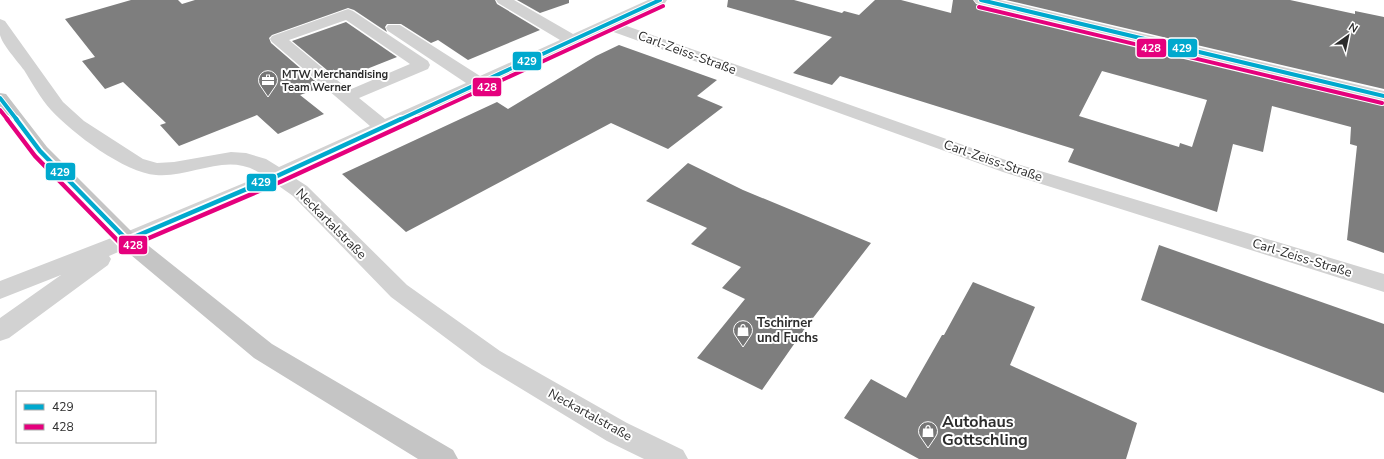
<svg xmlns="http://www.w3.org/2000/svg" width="1384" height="459" viewBox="0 0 1384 459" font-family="'Nunito Sans',sans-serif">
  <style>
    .building { fill: #7e7e7e; fill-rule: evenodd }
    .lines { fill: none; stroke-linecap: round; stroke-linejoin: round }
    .minor { fill: #d2d2d2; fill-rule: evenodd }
    .major { fill: #c5c5c5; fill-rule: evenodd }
    .bus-1-far1-casing { stroke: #fff; stroke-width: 6 }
    .bus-1-casing { stroke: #fff; stroke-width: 8 }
    .bus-2-far1-casing { stroke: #fff; stroke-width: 6 }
    .bus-2-casing { stroke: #fff; stroke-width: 8 }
    .bus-1-far1 { stroke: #00a9ce; stroke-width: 4 }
    .bus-1 { stroke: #00a9ce; stroke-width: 4.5 }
    .bus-2-far1 { stroke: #e5007d; stroke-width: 4 }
    .bus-2 { stroke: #e5007d; stroke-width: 4.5 }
    .labels { text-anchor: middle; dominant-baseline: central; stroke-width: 4; stroke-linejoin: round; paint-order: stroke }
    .far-poi-label { font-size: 11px; font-weight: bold; fill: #2d2d2d; stroke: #fff; text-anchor: start }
    .street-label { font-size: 13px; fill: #2d2d2d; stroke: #fff }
    .poi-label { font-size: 13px; font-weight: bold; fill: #2d2d2d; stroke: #fff; text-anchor: start }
    .near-poi-label { font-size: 16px; font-weight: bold; fill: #2d2d2d; stroke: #fff; text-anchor: start }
    .line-badge { stroke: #fff; stroke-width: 1.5 }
    .badge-label { font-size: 11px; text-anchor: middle; font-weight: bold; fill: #fff }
  </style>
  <rect width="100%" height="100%" fill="#fff"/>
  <g class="building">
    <polygon points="131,0 178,0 182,4 195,0 495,0 497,4 540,30 468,60 438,40 431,43 401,24 387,24 385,27 387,32 354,10 348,8 272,35 269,38 271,43 322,87 300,95 324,114 278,134 257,115 179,146 160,125 166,123 123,82 105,89 82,61 95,57 65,19"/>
    <polygon points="517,0 569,0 569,3 540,13"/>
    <path d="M728,0H794L842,13L844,11L859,15L875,0H901L951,13L953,0H973L976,4L1384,102V253L1347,240L1357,146L1350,144L1351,127L1272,106L1263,152L1233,144L1217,212L1068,162L1074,149L840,76L832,85L793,73L832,37L727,7ZM1102,71L1207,100L1192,147L1180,143L1179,147L1079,116Z"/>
    <polygon points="1006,0 1290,0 1355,14 1355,11 1384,17 1384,89"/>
    <polygon points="346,22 397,57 339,80 292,41"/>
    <polygon points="619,45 717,80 697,96 723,107 668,149 611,123 406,232 342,174 497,102 508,109 596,56"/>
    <polygon points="688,163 743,190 871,243 806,327 762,390 697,358 745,299 722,288 741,267 691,244 707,228 646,201"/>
    <polygon points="1159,245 1384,324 1384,393 1141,300"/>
    <polygon points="973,282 1035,307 1010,365 1137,423 1126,459 919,459 844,418 871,379 906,398 942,335 944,335"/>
  </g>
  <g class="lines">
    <g class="minor">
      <path d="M496,0H514L573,34L648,0H667L665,3L621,24L1017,164L1384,274V292L1003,172L608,30L293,177L307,186L407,285L500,351L627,423L683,450L688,459H644L607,441L482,365L391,297L293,196L276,184L109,256L111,259L108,265L9,338L0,341V318L61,275L0,299V281L119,235L263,175C228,150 194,178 156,175C125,173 72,133 51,110C41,99 32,83 24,70C18,62 2,44 0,35C0,30 0,24 0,19L5,21L63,102L84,121L143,159L157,163L174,162L231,152L246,153L266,159L279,167L370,126L272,42L270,39L272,36L348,9L353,11L428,61L430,65L428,69L359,98L385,119L466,83L388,31L386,28L388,25H400L480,76L560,40L498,3ZM346,20L410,64L349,90L289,40Z"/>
      <polygon points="974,0 1000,0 1384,91 1384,101 981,4 976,3"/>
    </g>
    <polygon class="major" points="0,93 6,94 47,147 135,235 272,344 453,450 458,459 418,459 254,358 119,245 33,155 0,110"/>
    <defs>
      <g id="bus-1-far1">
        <polyline points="981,0 1384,96"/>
        <polyline points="0,98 17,120"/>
        <polyline points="399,120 660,0"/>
      </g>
      <g id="bus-1">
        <polyline points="16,119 40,151 127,240"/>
        <polyline points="127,240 277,176 401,119"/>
      </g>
      <g id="bus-2-far1">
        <polyline points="979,7 1382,103"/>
        <polyline points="0,110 8,120"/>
        <polyline points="415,120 663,6"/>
      </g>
      <polyline id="bus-2" points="7,119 35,156 122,245 128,247 280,182 417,119"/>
    </defs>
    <use href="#bus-1-far1" class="bus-1-far1-casing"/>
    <use href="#bus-1" class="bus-1-casing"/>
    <use href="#bus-2-far1" class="bus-2-far1-casing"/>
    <use href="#bus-2" class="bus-2-casing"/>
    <use href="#bus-1-far1" class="bus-1-far1"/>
    <use href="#bus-1" class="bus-1"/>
    <use href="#bus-2-far1" class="bus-2-far1"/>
    <use href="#bus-2" class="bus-2"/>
  </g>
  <defs>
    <symbol id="office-pin" viewBox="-11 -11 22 30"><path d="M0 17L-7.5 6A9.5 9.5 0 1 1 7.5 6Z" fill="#767676" stroke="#fff"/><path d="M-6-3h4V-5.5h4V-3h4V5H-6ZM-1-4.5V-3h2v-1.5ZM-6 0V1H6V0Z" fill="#fff"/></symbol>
    <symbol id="shop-pin" viewBox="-11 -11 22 30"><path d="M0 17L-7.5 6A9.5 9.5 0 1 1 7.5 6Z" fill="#767676" stroke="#fff"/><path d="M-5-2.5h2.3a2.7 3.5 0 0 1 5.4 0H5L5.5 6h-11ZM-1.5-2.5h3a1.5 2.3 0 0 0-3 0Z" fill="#fff"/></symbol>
  </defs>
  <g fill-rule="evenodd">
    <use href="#office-pin" x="257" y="69" width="22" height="30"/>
    <use href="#shop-pin" x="732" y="319" width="22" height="30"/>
    <use href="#shop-pin" x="917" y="420" width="22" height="30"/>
  </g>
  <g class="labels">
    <g class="far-poi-label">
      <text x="282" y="74">MTW Merchandising<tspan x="282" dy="13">Team Werner</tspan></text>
    </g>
    <g class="street-label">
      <text transform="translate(687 53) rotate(20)">Carl-Zeiss-Straße</text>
      <text transform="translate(993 161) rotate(19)">Carl-Zeiss-Straße</text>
      <text transform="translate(331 224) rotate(45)">Neckartalstraße</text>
      <text transform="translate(1302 258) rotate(17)">Carl-Zeiss-Straße</text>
      <text transform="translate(590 415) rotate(29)">Neckartalstraße</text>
    </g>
    <g class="poi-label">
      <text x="757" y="323">Tschirner<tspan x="757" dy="15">und Fuchs</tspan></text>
    </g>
    <g class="near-poi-label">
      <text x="942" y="422">Autohaus<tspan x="942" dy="18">Gottschling</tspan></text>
    </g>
  </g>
  <g class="line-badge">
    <rect x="1167" y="38" width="31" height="20" rx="4" fill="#00a9ce"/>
    <rect x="1136" y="38" width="31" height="20" rx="4" fill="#e5007d"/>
    <rect x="512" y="51" width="30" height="20" rx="4" fill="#00a9ce"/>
    <rect x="472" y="77" width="30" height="20" rx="4" fill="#e5007d"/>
    <rect x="45" y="162" width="31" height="19" rx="4" fill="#00a9ce"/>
    <rect x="246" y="173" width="31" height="19" rx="4" fill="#00a9ce"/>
    <rect x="118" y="235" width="30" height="20" rx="4" fill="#e5007d"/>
  </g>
  <g class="badge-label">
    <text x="1182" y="52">429</text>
    <text x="1151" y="52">428</text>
    <text x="527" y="65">429</text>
    <text x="487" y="91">428</text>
    <text x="60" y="176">429</text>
    <text x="261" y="186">429</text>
    <text x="133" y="249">428</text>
  </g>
  <rect x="16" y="391" width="140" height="52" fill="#ffffff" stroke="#ababab"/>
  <rect x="24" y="404" width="20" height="6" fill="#00a9ce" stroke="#ababab"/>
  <text x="52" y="411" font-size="12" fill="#2d2d2d">429</text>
  <rect x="24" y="424" width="20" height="6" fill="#e5007d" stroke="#ababab"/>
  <text x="52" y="431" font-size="12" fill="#2d2d2d">428</text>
  <g transform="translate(1348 36) rotate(33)" stroke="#ffffff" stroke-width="3" paint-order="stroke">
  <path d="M0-3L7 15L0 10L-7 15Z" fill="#2d2d2d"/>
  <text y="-6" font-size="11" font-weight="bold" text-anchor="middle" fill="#2d2d2d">N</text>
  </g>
</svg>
